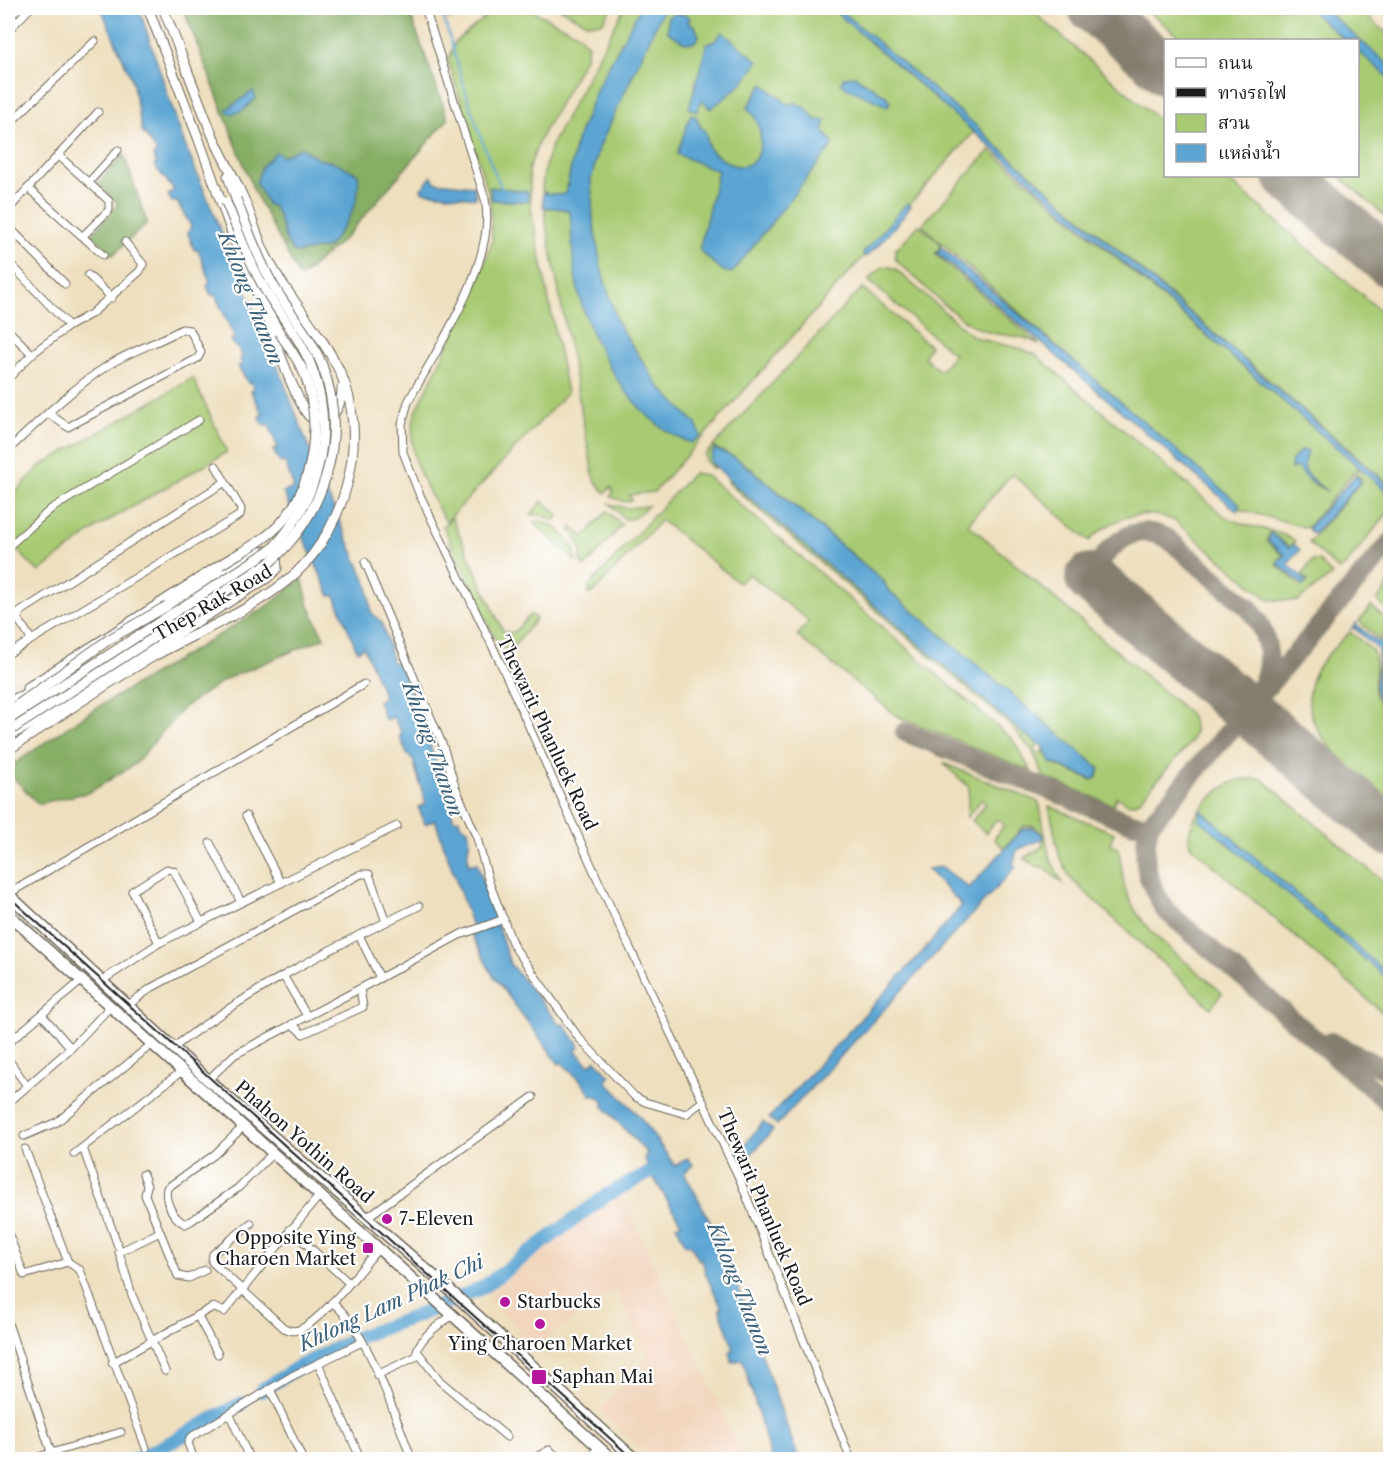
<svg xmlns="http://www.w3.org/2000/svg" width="1398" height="1467" viewBox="0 0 1398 1467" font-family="'Libre Caslon Text','Noto Serif Thai',serif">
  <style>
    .built { fill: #f2d5bd }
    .green { fill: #a8ca73; stroke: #627348; stroke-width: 1.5 }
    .forest { fill: #86ae65; stroke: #516540; stroke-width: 1.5 }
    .water { fill: #5ca5d3; stroke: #3c6078; stroke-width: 1.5 }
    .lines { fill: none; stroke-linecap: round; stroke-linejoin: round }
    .stream { stroke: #5ca5d3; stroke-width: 2 }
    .river { stroke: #5ca5d3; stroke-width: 14 }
    .taxiway { stroke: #857e6e; stroke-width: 20 }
    .runway { stroke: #857e6e; stroke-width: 50 }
    .minor-casing { stroke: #666055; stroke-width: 9 }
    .secondary-casing { stroke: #666055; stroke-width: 11 }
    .primary-casing { stroke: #666055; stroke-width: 13 }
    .trunk-casing { stroke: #666055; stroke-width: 13 }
    .minor { stroke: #fff; stroke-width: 7 }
    .secondary { stroke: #fff; stroke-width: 9 }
    .primary { stroke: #fff; stroke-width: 10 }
    .trunk { stroke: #fff; stroke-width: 10 }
    .rail { stroke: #1c1c1c; stroke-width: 2 }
    .secondary-bridge-casing { stroke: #666055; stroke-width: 11; stroke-linecap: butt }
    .secondary-bridge { stroke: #fff; stroke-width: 9 }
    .poi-dot { fill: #b5179e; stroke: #fff; stroke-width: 2 }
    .labels { text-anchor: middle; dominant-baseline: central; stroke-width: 4.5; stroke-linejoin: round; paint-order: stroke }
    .street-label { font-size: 18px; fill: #1c1c1c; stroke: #fff }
    .poi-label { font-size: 18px; fill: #1c1c1c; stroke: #fff; text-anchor: start }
    .water-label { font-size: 20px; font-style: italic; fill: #3c6078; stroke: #fff }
  </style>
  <rect width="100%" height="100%" fill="#fff"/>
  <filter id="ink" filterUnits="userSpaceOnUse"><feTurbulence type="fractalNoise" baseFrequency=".0167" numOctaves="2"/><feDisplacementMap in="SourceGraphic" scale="12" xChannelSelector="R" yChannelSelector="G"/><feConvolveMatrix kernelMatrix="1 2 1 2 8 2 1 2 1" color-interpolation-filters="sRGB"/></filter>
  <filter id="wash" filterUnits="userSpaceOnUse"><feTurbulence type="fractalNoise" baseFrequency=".008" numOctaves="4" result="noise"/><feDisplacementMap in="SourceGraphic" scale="24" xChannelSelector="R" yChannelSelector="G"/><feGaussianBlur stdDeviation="1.35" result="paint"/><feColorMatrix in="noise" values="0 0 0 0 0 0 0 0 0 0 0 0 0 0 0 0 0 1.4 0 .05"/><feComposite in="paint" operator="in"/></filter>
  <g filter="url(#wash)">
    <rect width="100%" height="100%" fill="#eedfbf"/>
    <polygon class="built" points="621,1194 744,1459 652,1459 600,1410 648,1356 616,1289 534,1347 485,1293"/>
    <g class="green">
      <polygon points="430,8 469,8 451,19 435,14"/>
      <path d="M497,8H527L577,33L588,45L586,56L539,141L529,168L531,209L567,393L446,522C426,486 404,457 415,414L480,278L492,241L490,199L448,60L455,42Z"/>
      <polygon points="559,8 611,8 602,23 586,23"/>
      <path d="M624,8H831L974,132L654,492L629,495L632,500L626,502L611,497L613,490L611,487L605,493L596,482L593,474L545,218V209L550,208L547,193L542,192C542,175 546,162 551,146Z"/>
      <polygon points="838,8 1029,8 1165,125 1166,176 1224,176 1390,319 1390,485"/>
      <polygon points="1145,8 1357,8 1390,36 1390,220 1339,176 1358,176 1358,40 1183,40"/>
      <polygon points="990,150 1359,466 1307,528 1236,508 922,225"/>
      <path d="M919,225L942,245L935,254L1040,345C1021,332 1002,338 982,330C954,319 923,283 899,263L895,258L896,249Z"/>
      <path d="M884,266L894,268L971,335C992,346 1015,343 1036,355L1223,515C1245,530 1272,526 1295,541L1290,547L1270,532L1267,538V542L1283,555L1276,564L1302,587L1308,581L1302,575L1312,561H1319L1332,575L1298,601L1269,600L1175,521C1142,507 1114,516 1089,541L1012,474L968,524L1190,714L1195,731L1191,742L1138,802L1129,804L1116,797L1113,805L1044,777L1033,752L1012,727L727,482L729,480L1024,734L1038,742L1035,752L1041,754L1043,748L1050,763L1091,780L1097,777L1100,769L888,590L884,581L754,471L734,457L715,448L710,462L715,467L713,469L706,462L705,455L862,288L930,346L924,357L940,371L954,354L868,280Z"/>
      <polygon points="193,378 227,452 99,526 39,572 8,541 8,501 40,466"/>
      <polygon points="1360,468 1390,495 1390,510 1345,566 1339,570 1309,543 1361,482 1361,478 1355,475"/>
      <polygon points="693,473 706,475 714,482 1013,740 1031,771 897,716 797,636 809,621 749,574 739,583 661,520 595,591 590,595 588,593 591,591 588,587"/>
      <polygon points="542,501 559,515 555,520 541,515 531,515"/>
      <polygon points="610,504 626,508 648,506 632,519 625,519"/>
      <polygon points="607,511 622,525 585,567 580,561 582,549 570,530 572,527 584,537"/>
      <polygon points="452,518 503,631 513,633 531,614 536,619 512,648 501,648 497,643 443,526"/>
      <path d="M541,521C558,525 577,543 576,561L533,522Z"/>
      <polygon points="1390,584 1390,614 1377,600"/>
      <polygon points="1371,606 1390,622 1390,628 1379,640 1359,621"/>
      <path d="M1350,632L1373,651C1381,679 1363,692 1390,716V799C1354,768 1286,727 1316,670C1324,656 1339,643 1350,632Z"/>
      <polygon points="1390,642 1390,705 1382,698 1383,652"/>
      <polygon points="943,763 1039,802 1049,856 1063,884 1042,866 1039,868 1024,858 1042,847 1044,835 1034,826 1024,826 1004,848 994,839 1004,825 997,819 986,833 972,821 986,803 982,799 967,817 969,787"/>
      <path d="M1262,779L1390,887V1019L1190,845C1183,823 1211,794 1229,784C1239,779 1252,778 1262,779Z"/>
      <path d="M1049,806L1114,833L1110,843L1118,849C1123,864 1121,880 1127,894C1144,937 1190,962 1222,993L1211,1008L1070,878L1059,855Z"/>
    </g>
    <g class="forest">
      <polygon points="183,8 408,8 448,119 346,237 300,278 254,191"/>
      <polygon points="124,155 147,223 113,255 92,235 118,204 97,183"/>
      <polygon points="302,578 309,606 324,638 226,679 183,708 135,764 90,792 38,804 8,772 8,768 90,712 269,605"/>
    </g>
    <g class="water">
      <path d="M101,8H139L183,140L282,377L322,482L368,586L371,612L382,623L393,663L398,662C420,713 438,766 454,820L459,819L461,825L468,829C473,844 464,851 469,865L477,863L510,964L560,1025L564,1024L580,1047L575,1051L590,1065L596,1060L610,1076L606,1081L641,1118L675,1166L688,1158L693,1165L684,1173C737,1262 762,1364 799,1459H771L743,1360L732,1362L729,1352L734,1349L720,1311L721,1306L706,1275L702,1259L699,1260L690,1244L686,1245L676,1225L681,1223L653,1177L644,1157L648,1154L603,1106L605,1104L599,1097L591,1095L581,1081L561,1062L559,1064L492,974L471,934L474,932L435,820L425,824L418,807L426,804L413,760L407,754L400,736L402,733L393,717L385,720L378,701L384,697L364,647L357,651L335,596H330L283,492L294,488L285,462L280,463L273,450L278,448L269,425L263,424L259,416L263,415L251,391L254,389L251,382L248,383L238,366L242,365L240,359L242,356L238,347H235L231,340L235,338L215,295H211L207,286L210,282L198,250H194L188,233L191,226L177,202H172L168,195L174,190L154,165L157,164L153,155L157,152L142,131L132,80Z"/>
      <path d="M640,8H664L599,148L591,180L593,218L601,268L618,324L658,385L696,424L701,436L691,443C633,423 588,342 577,285C572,262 572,237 570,212L564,209L543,207V193L562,195L566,193L576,142L598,86Z"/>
      <polygon points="831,8 838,8 979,128 995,144 1390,487 1390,494"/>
      <polygon points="1307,8 1323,8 1390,66 1390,79 1358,51 1358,40 1345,40"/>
      <polygon points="675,13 686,15 690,18 688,22 695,26 699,36 695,42 685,43 668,32 668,17"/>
      <path d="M722,32L758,61C747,82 729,95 710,109L704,102H700L697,112L689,108L707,43L715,41Z"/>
      <path d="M855,76L886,96L890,102L887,107C872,97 855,95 841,83L844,77Z"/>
      <path d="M763,84L789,105L794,102L806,108L816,120H826L823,131L832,141V146L732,273L723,271L700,251V246L718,171L677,154L691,114L696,116L701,128L705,130L709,149C715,154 724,162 733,165C766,174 768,124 747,108Z"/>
      <polygon points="253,91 256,98 242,111 230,114 226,110"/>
      <path d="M301,148L318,159L337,163L358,174C362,204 345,225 328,247L295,253C281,241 284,220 273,206L268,205L256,183L262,166L276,152L282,156Z"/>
      <polygon points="432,176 435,182 474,186 476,198 423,192 421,189"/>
      <polygon points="490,187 525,191 528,193 528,202 492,200"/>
      <path d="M907,203L911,206C901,219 876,250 865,257L863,253Z"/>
      <polygon points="941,247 1240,505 1237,511 937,253"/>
      <polygon points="714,449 734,457 753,471 883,581 888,590 1100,769 1096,778 1091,779 1050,762 1044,747 1024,734 737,487 710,461"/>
      <path d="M1301,450L1308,451C1296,472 1313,480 1327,491L1309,481L1297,467L1291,469V462Z"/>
      <polygon points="1355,476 1361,479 1360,482 1314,534 1311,533 1308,528"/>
      <polygon points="1271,533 1289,548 1294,544 1300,550 1288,564 1307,582 1303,585 1277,563 1285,555 1268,541"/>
      <path d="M1357,622L1356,625L1379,643L1390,633C1391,640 1388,640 1385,645C1376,664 1375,693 1390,707V712C1365,690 1381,677 1378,649L1354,628L1351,629Z"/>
      <polygon points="1201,810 1390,976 1390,981 1199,819"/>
      <polygon points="1033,828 1043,835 1042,839 1017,850 1013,865 1016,867 777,1125 769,1118 924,950 962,905 927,869 942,867 969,888 1023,829"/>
      <polygon points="763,1122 773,1130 740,1167 735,1156"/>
    </g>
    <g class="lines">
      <path class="stream" d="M441,8C459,69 475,131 502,189"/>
      <g class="river">
        <polyline points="261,1391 300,1366 361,1336 416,1316 483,1287 607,1195 658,1168"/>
        <polyline points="132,1460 162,1447 242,1403"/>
      </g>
      <g class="taxiway">
        <path d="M1390,543L1149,825C1141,863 1146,877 1165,910L1390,1104"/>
        <path d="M1104,556C1122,535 1140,525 1167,538L1249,608C1267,632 1275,658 1261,687"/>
        <polyline points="905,732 1134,824 1149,825"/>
        <polyline points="1331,1042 1390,1072"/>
      </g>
      <g class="runway">
        <polyline points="1093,8 1166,70"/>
        <polyline points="1288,176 1390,263"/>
        <polyline points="1090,578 1390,831"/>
      </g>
    </g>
  </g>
  <g filter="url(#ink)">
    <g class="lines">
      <defs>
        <g id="minor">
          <path d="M425,8L485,199C498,260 437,349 408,402L402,424L403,452L418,491L500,662L602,889L740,1180L851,1460"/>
          <polyline points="8,31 30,8"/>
          <polyline points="8,125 95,41"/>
          <polyline points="58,155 109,201 109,210 83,236"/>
          <polyline points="89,182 118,150"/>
          <polyline points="28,188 103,255"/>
          <polyline points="8,210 98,112"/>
          <polyline points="8,226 65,284"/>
          <polyline points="8,261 69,326"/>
          <polyline points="88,275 112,298"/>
          <polyline points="8,330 32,354"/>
          <polyline points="8,379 32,354 69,326 91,314 140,271 143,264 125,242"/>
          <path d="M8,450C37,423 74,387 107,366C130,351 158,343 182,329L190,330L201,352L198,358L68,427L49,414"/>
          <polyline points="8,547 51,509 199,420"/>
          <polyline points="365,562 443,746 455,786 477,838 489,882 513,945 579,1038 634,1096 645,1102 686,1114 703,1101"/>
          <polyline points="31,639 18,619 20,612 225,482"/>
          <polyline points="8,654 240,515 241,509 216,466"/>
          <polyline points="246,816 281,883"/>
          <polyline points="210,843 241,902"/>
          <polyline points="8,894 364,684"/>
          <polyline points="386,922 419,906"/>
          <polyline points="463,934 504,919"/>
          <polyline points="159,943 132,891 167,869 174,871 201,922"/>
          <polyline points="284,977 307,1016"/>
          <polyline points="380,978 463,933"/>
          <polyline points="100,982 159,943 397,826"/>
          <path d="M127,1006L151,988L361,874H369L386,922C317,955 233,1001 173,1048"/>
          <polyline points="43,1016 71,1048"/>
          <polyline points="292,1024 303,1034 363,1007 360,989"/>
          <polyline points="8,1043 81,981"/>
          <polyline points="8,1059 27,1086"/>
          <polyline points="208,1080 234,1055 380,978 359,935"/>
          <polyline points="8,1103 71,1048 110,1007"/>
          <path d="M244,1126L214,1155L167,1188C164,1201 173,1218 185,1224L191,1221L238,1188L273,1153"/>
          <polyline points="24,1136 57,1122 152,1044"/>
          <polyline points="83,1148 118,1246"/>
          <polyline points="25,1149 68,1262"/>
          <polyline points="74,1154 182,1071"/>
          <polyline points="143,1174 147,1186 145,1195 178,1276 189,1278 205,1270"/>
          <polyline points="366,1218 533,1097"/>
          <path d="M251,1223L213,1254L212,1262L284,1328C289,1330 293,1332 298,1330C319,1324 362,1268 377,1250"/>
          <polyline points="290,1229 349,1283"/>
          <polyline points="8,1232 24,1275 68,1262 80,1270 146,1448"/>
          <polyline points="160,1232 119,1252 132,1295 165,1371"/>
          <path d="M332,1302C369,1332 394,1414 412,1460"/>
          <polyline points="197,1315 218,1354"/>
          <path d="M453,1315C441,1323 420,1337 417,1351L440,1381L507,1437"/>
          <polyline points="8,1323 51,1452"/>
          <polyline points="112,1363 213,1307 224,1312 319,1196"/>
          <polyline points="318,1363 361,1460"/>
          <polyline points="377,1375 415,1357"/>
          <polyline points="270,1389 303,1460"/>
          <polyline points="230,1415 250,1460"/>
          <polyline points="28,1460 121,1432"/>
          <polyline points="194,1460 188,1443 191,1437 292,1376 362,1342"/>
          <polyline points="531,1460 549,1450 562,1460"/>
          <polyline points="582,1460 601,1448"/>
        </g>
        <g id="secondary">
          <polyline points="148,8 199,140 247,275 279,332"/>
          <polyline points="228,176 236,199"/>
          <path d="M267,319C275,340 297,405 310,417C329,434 343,403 342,388"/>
          <polyline points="27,688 220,565"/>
          <polyline points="8,702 38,688"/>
          <polyline points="8,736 36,722 267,578 277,568 276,558 269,551 258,552 167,606"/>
          <path d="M8,750C56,719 104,684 154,656C199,631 258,608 296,573C347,525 370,437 340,372C319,328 283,293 263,249C255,231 250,212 242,195C233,174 221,155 212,134C195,92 180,50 163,8"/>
        </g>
        <g id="primary">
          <polyline points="8,894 208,1080 443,1284 586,1415"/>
          <polyline points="8,914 613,1460"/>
          <polyline points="597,1425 636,1460"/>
        </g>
        <polyline id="trunk" points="586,1415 597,1425"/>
      </defs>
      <use href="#minor" class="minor-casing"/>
      <use href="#secondary" class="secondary-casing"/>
      <use href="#primary" class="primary-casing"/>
      <use href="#trunk" class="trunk-casing"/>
      <use href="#minor" class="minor"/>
      <use href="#secondary" class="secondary"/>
      <use href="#primary" class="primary"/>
      <use href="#trunk" class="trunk"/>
      <polyline class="rail" points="8,896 634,1460"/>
      <defs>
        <g id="secondary-bridge">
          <path d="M220,565C240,552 265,541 281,523C315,485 322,422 305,375C299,360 288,346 279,332"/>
          <polyline points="8,712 108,640 167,606"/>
          <path d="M8,720L272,549C319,500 336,432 312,368C301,338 278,313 263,286C248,260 238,230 226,202"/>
          <path d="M8,732L269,563C326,513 349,437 322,365C310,335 287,310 272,283C257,256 247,227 236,199"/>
        </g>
      </defs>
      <use href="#secondary-bridge" class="secondary-bridge-casing"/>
      <use href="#secondary-bridge" class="secondary-bridge"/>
    </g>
  </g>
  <g class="poi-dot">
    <circle cx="387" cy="1219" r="6"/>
    <rect x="362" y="1242" width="12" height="12" rx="3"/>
    <circle cx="505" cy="1302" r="6"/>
    <circle cx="540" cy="1324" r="6"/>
    <rect x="531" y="1369" width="16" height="16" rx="3"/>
  </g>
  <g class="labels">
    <g class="street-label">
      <text transform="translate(213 603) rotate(-30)">Thep Rak Road</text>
      <text transform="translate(547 733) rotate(65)">Thewarit Phanluek Road</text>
      <text transform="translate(304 1142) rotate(41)">Phahon Yothin Road</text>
      <text transform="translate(764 1207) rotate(67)">Thewarit Phanluek Road</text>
    </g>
    <g class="poi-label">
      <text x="399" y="1219">7-Eleven</text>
      <text x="356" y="1238" text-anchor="end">Opposite Ying<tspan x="356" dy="21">Charoen Market</tspan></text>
      <text x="517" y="1302">Starbucks</text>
      <text x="540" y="1344" text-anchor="middle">Ying Charoen Market</text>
      <text x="552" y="1377">Saphan Mai</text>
    </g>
    <g class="water-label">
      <text transform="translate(251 298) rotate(68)">Khlong Thanon</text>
      <text transform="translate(433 749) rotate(70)">Khlong Thanon</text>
      <text transform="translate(740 1289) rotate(68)">Khlong Thanon</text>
      <text transform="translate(391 1303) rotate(-25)">Khlong Lam Phak Chi</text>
    </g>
  </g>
  <rect width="1398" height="1467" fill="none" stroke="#fff" stroke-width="30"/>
  <rect x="1164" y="39" width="195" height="138" fill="#ffffff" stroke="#a4a4a4" stroke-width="1.5"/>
  <rect x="1176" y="58" width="30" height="9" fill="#ffffff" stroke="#a4a4a4" stroke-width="1.5"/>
  <text x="1218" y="69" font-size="18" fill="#1c1c1c">ถนน</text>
  <rect x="1176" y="88" width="30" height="9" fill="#1c1c1c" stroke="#a4a4a4" stroke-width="1.5"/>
  <text x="1218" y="99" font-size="18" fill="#1c1c1c">ทางรถไฟ</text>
  <rect x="1176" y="114" width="30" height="18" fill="#a8ca73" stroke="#a4a4a4" stroke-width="1.5"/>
  <text x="1218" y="129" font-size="18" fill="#1c1c1c">สวน</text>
  <rect x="1176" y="144" width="30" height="18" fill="#5ca5d3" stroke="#a4a4a4" stroke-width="1.5"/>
  <text x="1218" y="159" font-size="18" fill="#1c1c1c">แหล่งน้ำ</text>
</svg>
